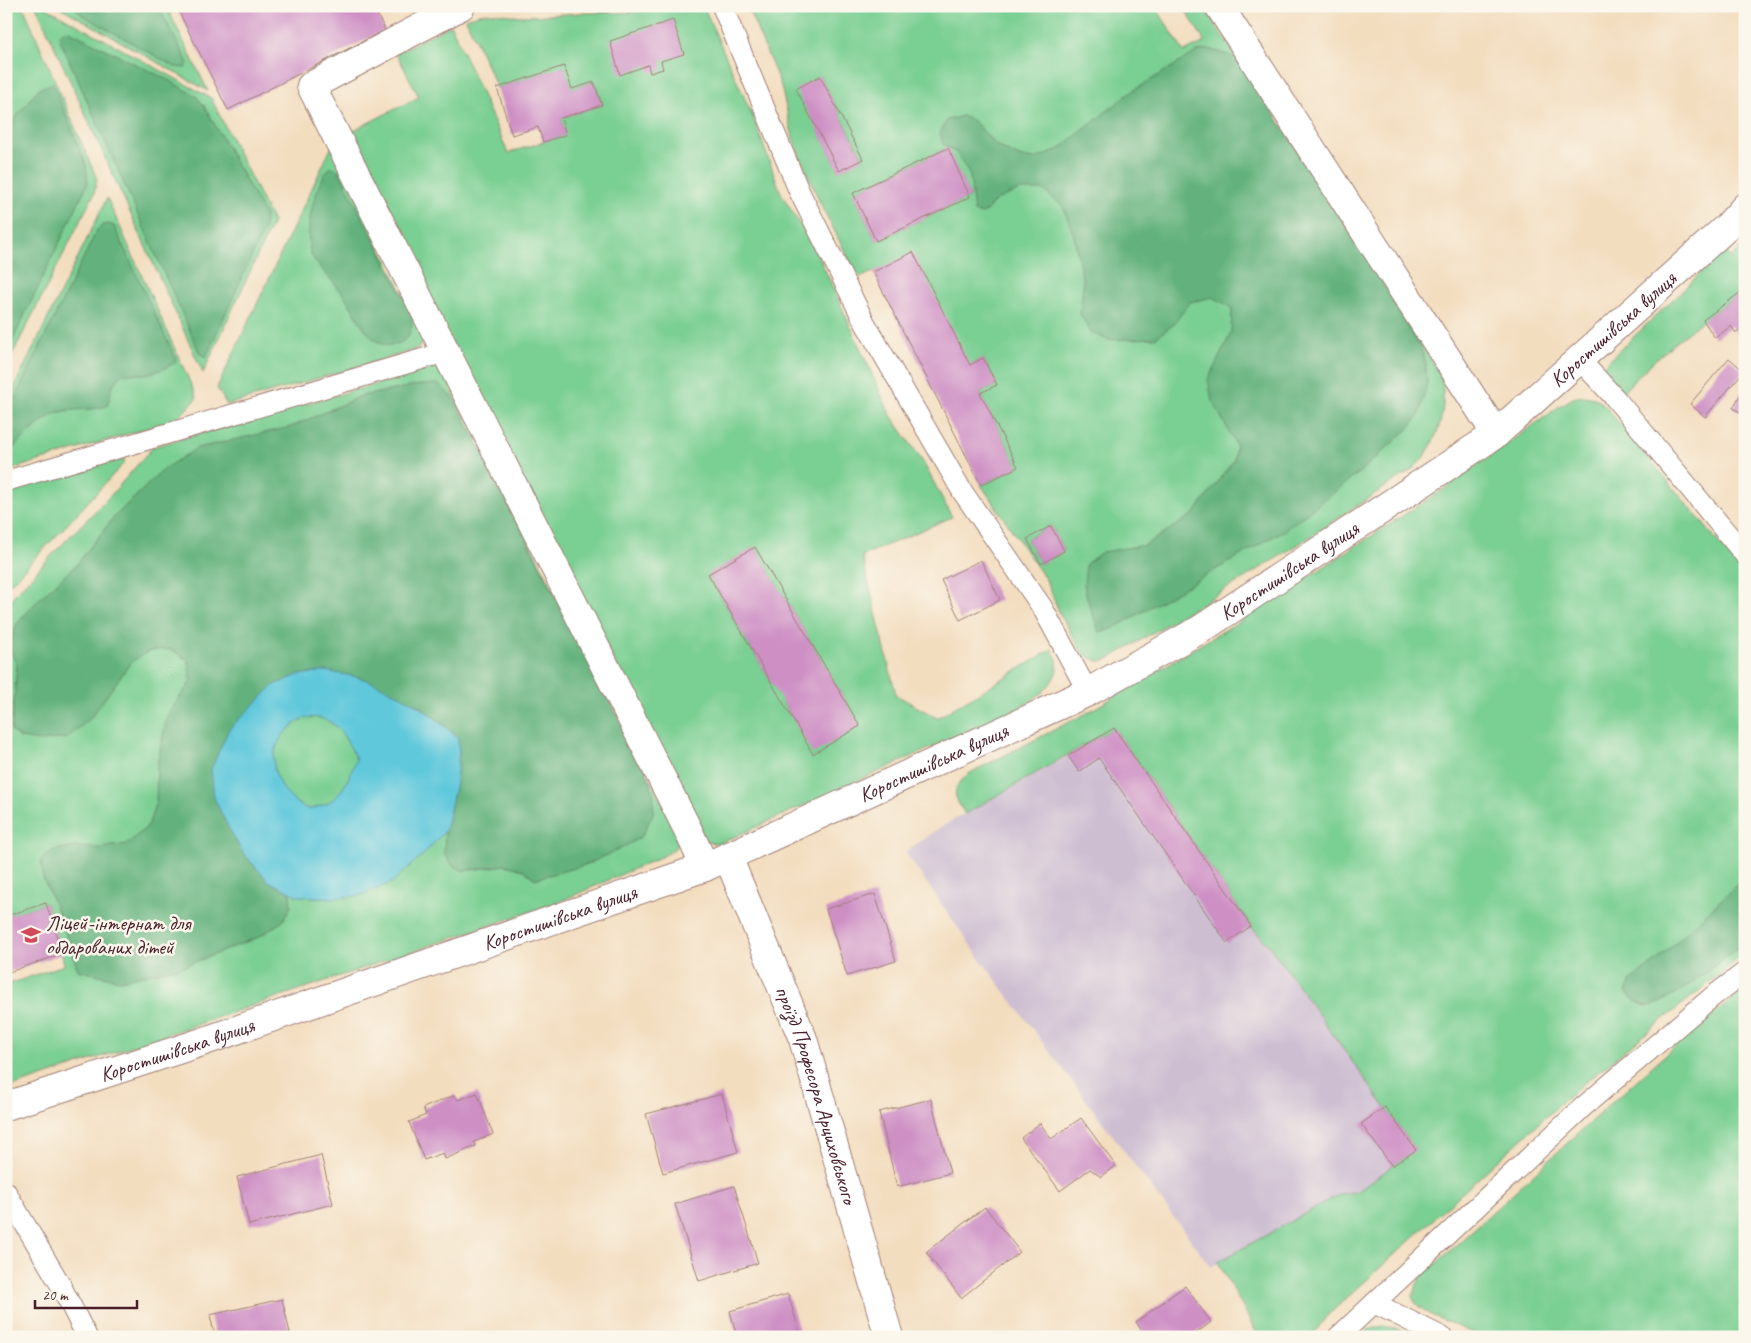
<svg xmlns="http://www.w3.org/2000/svg" width="1751" height="1343" viewBox="0 0 1751 1343" font-family="Caveat,sans-serif">
  <style>
    .industrial { fill: #cebed2 }
    .green { fill: #7acf93; stroke: #62775f; fill-rule: evenodd }
    .forest { fill: #63b27d; stroke: #566854 }
    .water { fill: #5fc8db; stroke: #547483; fill-rule: evenodd }
    .building { fill: #ce8fc5 }
    .lines { fill: none; stroke-linecap: round; stroke-linejoin: round }
    .lane-casing { stroke: #9e7e75; stroke-width: 22 }
    .street-casing { stroke: #9e7e75; stroke-width: 30 }
    .lane { stroke: #fff; stroke-width: 20 }
    .street { stroke: #fff; stroke-width: 28 }
    .labels { text-anchor: middle; dominant-baseline: central; stroke-width: 5; stroke-linejoin: round; paint-order: stroke }
    .street-label { font-size: 21px; fill: #4a1f2b; stroke: #fbf7ec }
    .poi-label { font-size: 21px; fill: #4a1f2b; stroke: #fbf7ec; text-anchor: start }
  </style>
  <rect width="100%" height="100%" fill="#fbf7ec"/>
  <filter id="ink" filterUnits="userSpaceOnUse"><feTurbulence type="fractalNoise" baseFrequency=".02" numOctaves="2"/><feDisplacementMap in="SourceGraphic" scale="10" xChannelSelector="R" yChannelSelector="G"/><feConvolveMatrix kernelMatrix="1 2 1 2 8 2 1 2 1" color-interpolation-filters="sRGB"/></filter>
  <filter id="wash" filterUnits="userSpaceOnUse"><feTurbulence type="fractalNoise" baseFrequency=".0096" numOctaves="4" result="noise"/><feDisplacementMap in="SourceGraphic" scale="20" xChannelSelector="R" yChannelSelector="G"/><feGaussianBlur stdDeviation="1.12" result="paint"/><feColorMatrix in="noise" values="0 0 0 0 0 0 0 0 0 0 0 0 0 0 0 0 0 1.4 0 .05"/><feComposite in="paint" operator="in"/></filter>
  <g filter="url(#wash)">
    <rect width="100%" height="100%" fill="#f3ddbf"/>
    <polygon class="industrial" points="1114,728 1251,926 1271,948 1416,1150 1357,1192 1340,1194 1211,1267 976,953 905,852 939,828 1066,757"/>
    <g class="green">
      <polygon points="12,6 23,6 97,179 94,194 6,367 6,9"/>
      <polygon points="36,6 43,6 211,98 273,222 203,373"/>
      <polygon points="58,6 166,6 208,91"/>
      <path d="M673,6H702L705,10L753,117L781,193L820,259L890,414L923,462L952,517L862,556L896,695L937,718L1052,649C1053,653 1056,657 1057,660C1061,682 1034,700 1019,708L721,843H713L706,841L346,134L419,97L396,53L451,25L508,153L565,135L561,118L602,105L594,82L572,89L564,67L497,88L466,19C488,8 500,15 522,16C542,16 561,14 580,13C613,12 641,15 673,6ZM755,547L860,726L813,753L708,575Z"/>
      <path d="M747,6H1155L1184,52L1205,42L1183,6H1203L1323,188L1441,376C1448,408 1439,443 1415,467C1409,473 1400,477 1393,482C1377,492 1362,503 1346,513C1268,566 1187,612 1107,660L1099,661L1091,658L1084,654L1079,647L1060,614L1046,580L981,485L1018,467L980,393L997,385L983,358L970,365L873,272L862,277L856,273L821,205L794,142L781,86ZM820,76L863,158L839,171L797,89ZM947,148L970,197L876,241L853,193ZM1051,526L1064,551L1041,564L1027,539Z"/>
      <polygon points="332,146 424,337 421,346 415,350 227,405 217,388"/>
      <polygon points="107,198 197,398 177,419 6,471 6,404"/>
      <path d="M1745,243V289C1703,320 1659,352 1624,391L1607,376L1603,367L1606,363L1725,250L1732,258Z"/>
      <polygon points="440,366 681,840 673,850 663,856 559,902 6,1089 6,985 64,965 62,954 46,903 6,916 6,604 42,565 111,495 153,447"/>
      <path d="M1583,396L1595,398L1605,406L1745,574V954L1572,1093L1326,1317L1312,1337H1259L1218,1262L1340,1194L1357,1192L1415,1149L1271,948L1251,926L1114,728L965,814C952,794 951,789 970,773L1087,713L1245,618L1444,489L1563,404L1573,398Z"/>
      <polygon points="118,456 124,458 124,463 64,528 6,588 6,490"/>
      <path d="M1745,989V1337H1482L1429,1314L1416,1304L1413,1296L1415,1288L1421,1277C1500,1206 1577,1133 1657,1062C1685,1037 1716,1013 1745,989Z"/>
      <polygon points="1382,1326 1395,1328 1413,1337 1360,1337 1368,1330"/>
    </g>
    <g class="forest">
      <polygon points="73,6 158,6 184,55 188,63 186,68 175,67 82,15"/>
      <polygon points="67,30 172,82 196,96 205,107 265,215 265,227 206,357 200,354 60,40 60,34"/>
      <polygon points="1210,49 1238,58 1380,278 1422,351 1426,365 1427,383 1419,416 1406,431 1354,477 1285,530 1112,629 1099,632 1087,598 1084,584 1086,564 1102,552 1145,545 1194,514 1234,460 1236,445 1212,400 1208,380 1231,333 1232,308 1213,297 1190,302 1173,325 1155,338 1107,340 1091,332 1080,314 1083,283 1074,236 1063,206 1043,190 1020,190 996,200 983,214 974,212 970,176 958,154 943,144 940,133 947,120 962,116 974,121 996,145 1019,157 1035,159 1058,150 1131,92 1198,51"/>
      <polygon points="53,83 86,164 88,183 6,354 6,145 15,118 38,89"/>
      <path d="M332,167L339,171L412,314C412,326 412,337 400,343C372,356 358,315 345,297C339,287 312,261 310,252C306,232 310,211 317,192C321,183 323,172 332,167Z"/>
      <path d="M109,224L114,226L175,357L176,362C157,374 144,376 123,373L113,385L107,406C92,411 76,408 60,412C46,415 24,438 13,448L6,450V416L97,230L103,225Z"/>
      <polygon points="438,384 453,398 648,775 654,796 653,814 642,836 622,848 588,864 535,879 524,870 505,865 464,871 452,865 444,853 445,831 455,788 459,754 458,738 443,724 418,705 274,685 259,701 230,831 243,853 268,881 290,892 291,907 283,921 259,937 182,967 120,980 78,970 60,918 43,878 41,860 53,850 77,847 98,848 127,844 148,826 156,801 157,765 167,716 191,681 188,660 170,649 149,651 131,662 90,719 67,738 40,741 20,738 11,731 17,666 9,647 16,625 40,598 76,565 114,517 164,469 197,448 291,427 361,396 418,385"/>
      <path d="M1745,877V942C1728,955 1666,1007 1648,1006C1639,1005 1632,999 1626,992L1631,980L1656,961Z"/>
    </g>
    <path class="water" d="M326,671C338,674 352,675 364,679C401,693 430,711 458,738L459,754L455,788L445,831L424,854L391,883L359,896L331,898L297,896L290,892L268,881L243,853L230,831L214,798L211,769L229,729L274,685L298,675ZM304,718C309,718 315,717 320,718C340,723 348,742 356,759C349,779 340,802 317,807C315,808 312,809 310,809C303,808 295,802 290,797C263,769 271,736 304,718Z"/>
    <g id="blocks">
      <g class="building">
        <polygon points="176,6 373,6 385,30 228,110"/>
        <polygon points="673,20 684,54 661,61 663,69 650,73 648,65 620,75 610,41"/>
        <polygon points="564,66 572,89 594,82 602,105 561,118 566,135 543,142 538,127 512,135 497,88"/>
        <polygon points="820,76 863,159 839,171 796,89"/>
        <polygon points="948,148 970,197 876,241 853,193"/>
        <polygon points="913,252 970,365 983,358 997,385 980,393 1018,467 981,485 873,272"/>
        <polygon points="1745,289 1745,327 1736,333 1731,326 1715,338 1703,320"/>
        <polygon points="1729,358 1744,371 1705,417 1690,404"/>
        <polygon points="1745,386 1745,415 1733,408"/>
        <polygon points="1051,526 1064,551 1041,564 1027,539"/>
        <polygon points="755,547 860,726 813,754 708,574"/>
        <polygon points="981,560 1000,600 960,620 941,580"/>
        <polygon points="1114,728 1251,926 1227,943 1099,758 1079,772 1068,756"/>
        <polygon points="875,894 896,961 847,976 826,909"/>
        <polygon points="46,903 62,954 6,973 6,916"/>
        <polygon points="477,1093 493,1134 474,1142 476,1146 445,1159 443,1153 424,1160 409,1122 426,1115 423,1108 455,1095 458,1100"/>
        <polygon points="722,1094 738,1152 663,1173 646,1114"/>
        <polygon points="931,1099 950,1173 897,1187 879,1112"/>
        <polygon points="1385,1107 1416,1150 1392,1166 1361,1124"/>
        <polygon points="1081,1118 1116,1166 1101,1177 1090,1169 1060,1191 1021,1138 1040,1123 1051,1139"/>
        <polygon points="321,1155 333,1204 249,1225 237,1177"/>
        <polygon points="734,1186 758,1263 699,1281 675,1204"/>
        <polygon points="985,1207 1020,1252 961,1298 926,1252"/>
        <polygon points="1185,1286 1211,1322 1191,1337 1146,1337 1136,1322"/>
        <polygon points="788,1294 801,1337 737,1337 730,1311"/>
        <polygon points="282,1299 291,1337 215,1337 210,1315"/>
      </g>
    </g>
  </g>
  <g filter="url(#ink)">
    <use href="#blocks" fill-opacity="0" stroke="#9e7e75" stroke-width="1"/>
    <g class="lines">
      <defs>
        <g id="lane">
          <polyline points="722,6 799,191 865,323 962,491 1042,607 1088,692"/>
          <polyline points="1579,359 1615,398 1745,555"/>
          <polyline points="6,481 446,352"/>
          <polyline points="6,1192 60,1284 87,1337"/>
          <polyline points="1374,1303 1442,1337"/>
          <polyline points="1338,1337 1583,1107 1712,997 1745,972"/>
        </g>
        <g id="street">
          <polyline points="461,6 311,86 688,830 705,867"/>
          <polyline points="1219,6 1496,434"/>
          <path id="s1" d="M728,857L803,1039L889,1337"/>
          <path id="s2" d="M6,1106L196,1044L705,867L1088,692L1201,629L1496,434L1728,226L1745,207"/>
        </g>
      </defs>
      <use href="#lane" class="lane-casing"/>
      <use href="#street" class="street-casing"/>
      <use href="#lane" class="lane"/>
      <use href="#street" class="street"/>
    </g>
  </g>
  <defs>
    <symbol id="school-bare" viewBox="-9 -9 18 18"><path d="M0-5L7-2L0 1L-7-2ZM-4 1L0 2.5L4 1V4Q0 6-4 4Z" fill="#d1495b" stroke="#fbf7ec" stroke-width="2.5" paint-order="stroke"/></symbol>
  </defs>
  <g fill-rule="evenodd">
    <use href="#school-bare" x="17" y="921" width="28" height="28"/>
  </g>
  <g class="labels">
    <g class="street-label">
      <text stroke="none"><textPath href="#s2" startOffset="1800">Коростишівська вулиця</textPath></text>
      <text stroke="none"><textPath href="#s2" startOffset="1395">Коростишівська вулиця</textPath></text>
      <text stroke="none"><textPath href="#s2" startOffset="990">Коростишівська вулиця</textPath></text>
      <text stroke="none"><textPath href="#s2" startOffset="585">Коростишівська вулиця</textPath></text>
      <text stroke="none"><textPath href="#s2" startOffset="180">Коростишівська вулиця</textPath></text>
      <text stroke="none"><textPath href="#s1" startOffset="254">проїзд Професора Арциховського</textPath></text>
    </g>
    <g class="poi-label">
      <text x="46" y="923">Ліцей-інтернат для<tspan x="46" dy="24">обдарованих дітей</tspan></text>
    </g>
  </g>
  <rect width="1751" height="1343" fill="none" stroke="#fbf7ec" stroke-width="25"/>
  <path d="M35 1300v8h102v-8" fill="none" stroke="#4a1f2b" stroke-width="2.5"/>
  <text x="42" y="1300" font-size="15" fill="#4a1f2b" stroke="#fbf7ec" stroke-width="4" paint-order="stroke">20 m</text>
</svg>
